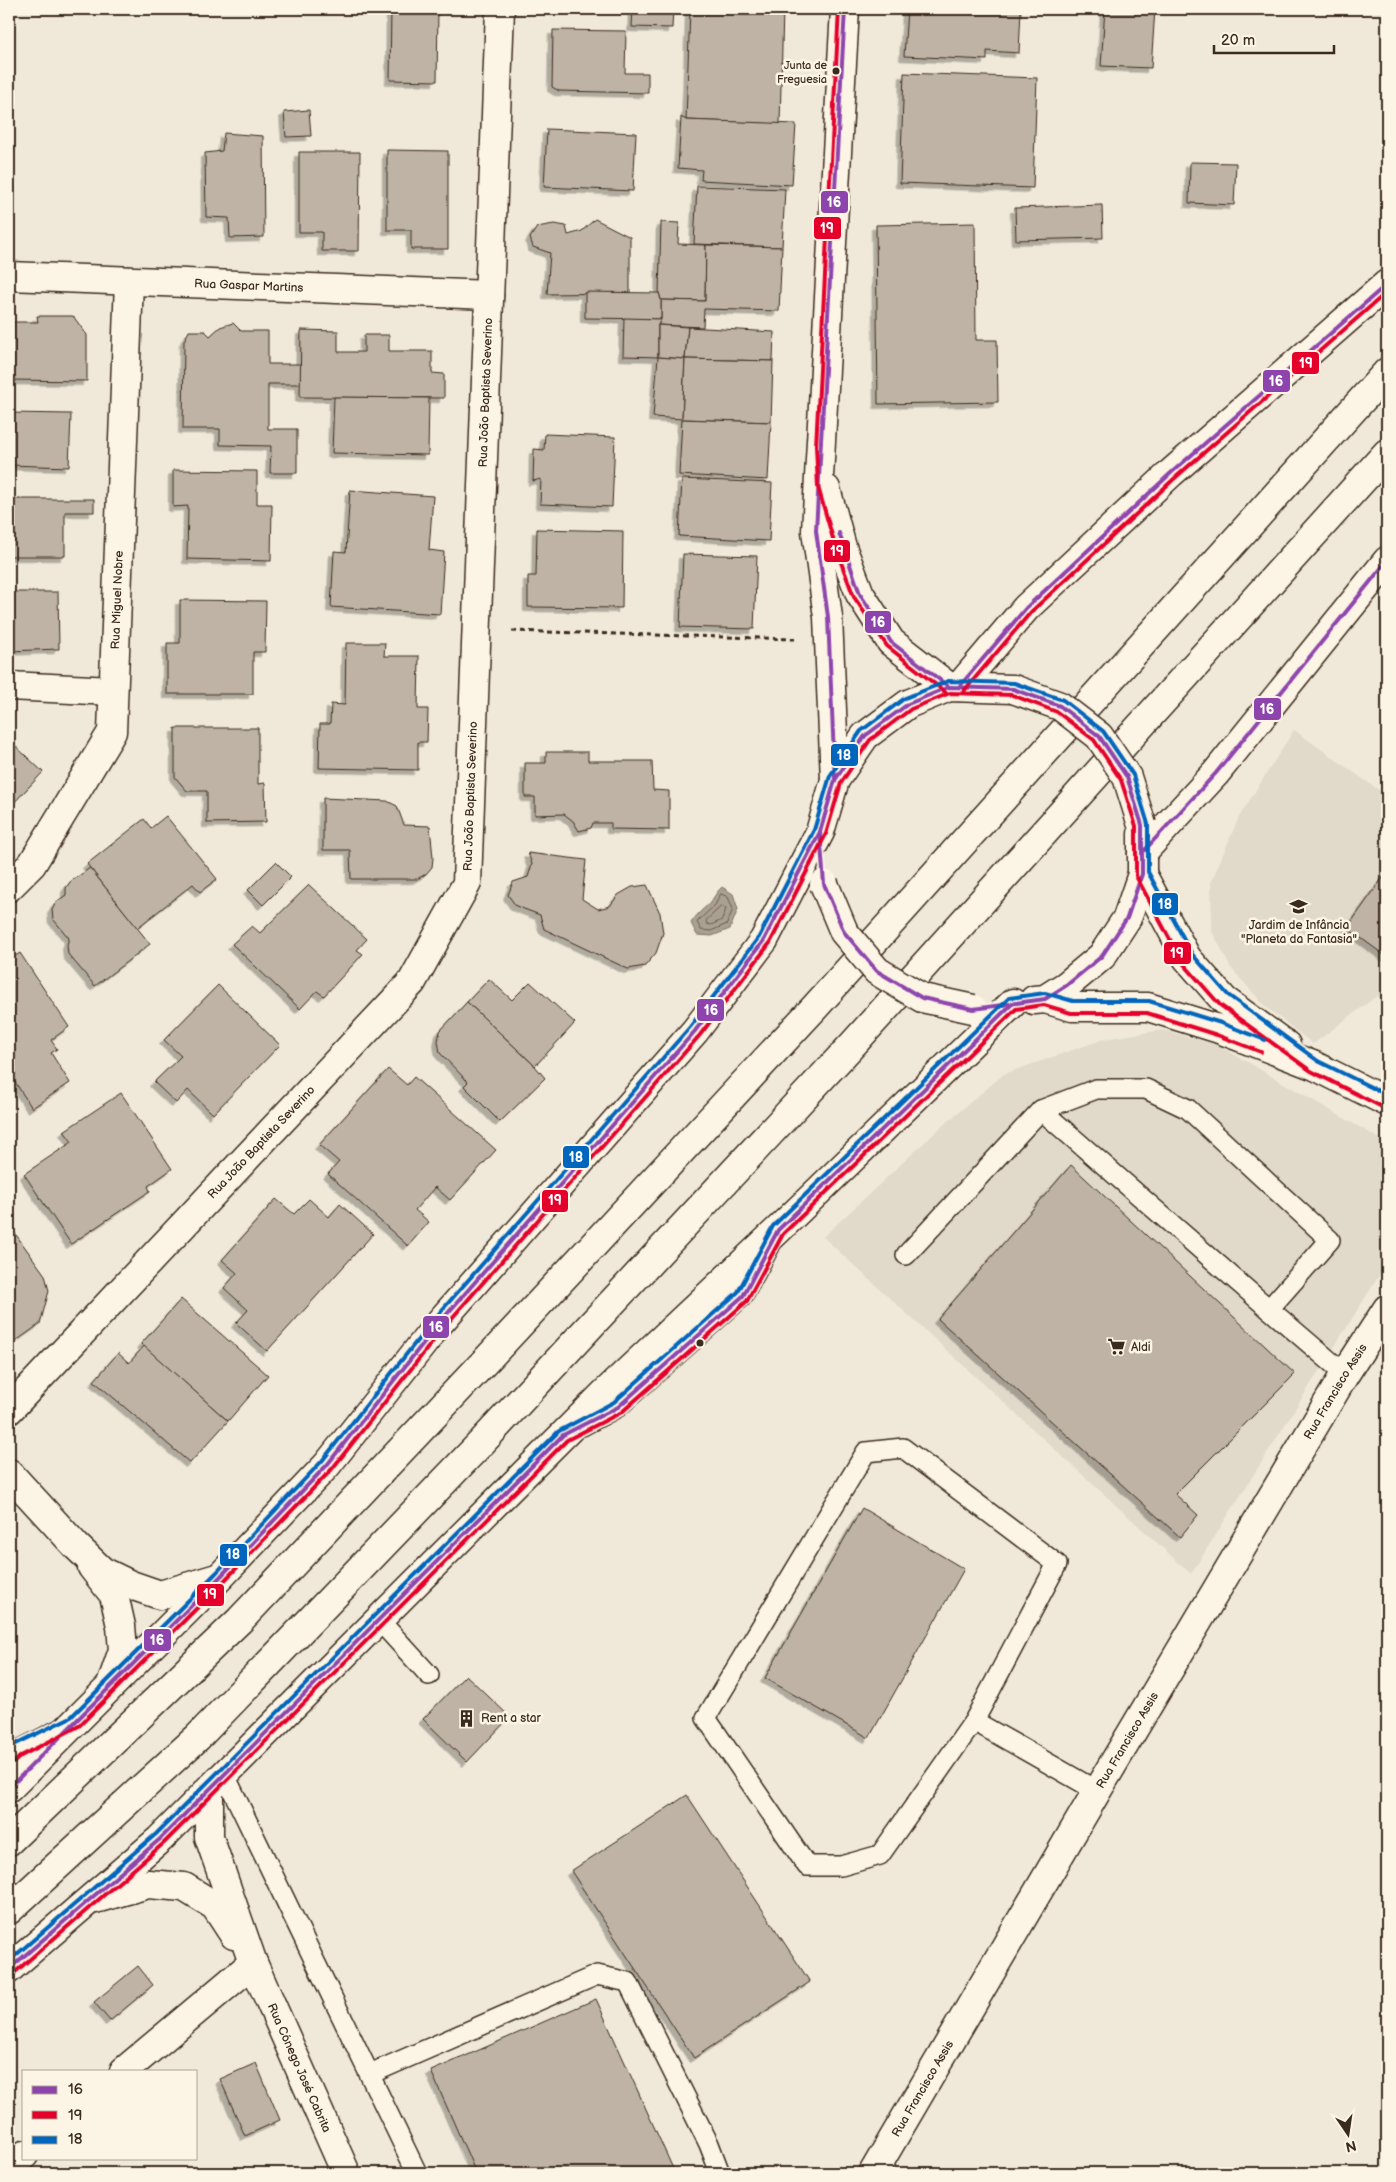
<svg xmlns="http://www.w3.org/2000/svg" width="1396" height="2182" viewBox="0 0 1396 2182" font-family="'Balsamiq Sans',sans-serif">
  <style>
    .built { fill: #e1d9c9 }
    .water { fill: #aaa091; stroke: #7e7163 }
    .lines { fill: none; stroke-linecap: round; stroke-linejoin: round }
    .shore { stroke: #67594c; stroke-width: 1 }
    .building { fill: #beb3a4; stroke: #3b2a1e; filter: url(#shadow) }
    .lane-casing { stroke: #3b2a1e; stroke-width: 22 }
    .street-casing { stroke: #3b2a1e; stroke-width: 31 }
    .primary-casing { stroke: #3b2a1e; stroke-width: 31 }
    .path { stroke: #3b2a1e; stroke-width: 3; stroke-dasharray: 5 4; stroke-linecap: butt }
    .lane { stroke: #fcf5e5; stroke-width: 19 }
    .street { stroke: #fcf5e5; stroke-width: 28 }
    .primary { stroke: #fcf5e5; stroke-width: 28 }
    .street-bridge-casing { stroke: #3b2a1e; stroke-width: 31; stroke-linecap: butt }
    .street-bridge { stroke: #fcf5e5; stroke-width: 28 }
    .bus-1-casing { stroke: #fcf5e5; stroke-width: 8 }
    .bus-2-casing { stroke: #fcf5e5; stroke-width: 8 }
    .bus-3-casing { stroke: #fcf5e5; stroke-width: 8 }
    .bus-1 { stroke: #8e44ad; stroke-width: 4 }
    .bus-2 { stroke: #e4002b; stroke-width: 4 }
    .bus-3 { stroke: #0065bd; stroke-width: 4 }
    .bus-dot { fill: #3b2a1e; stroke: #fcf5e5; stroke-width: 2 }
    .labels { text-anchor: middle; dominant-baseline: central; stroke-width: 5; stroke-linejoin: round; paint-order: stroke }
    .bus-label { font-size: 11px; fill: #3b2a1e; stroke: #fcf5e5; text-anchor: end }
    .street-label { font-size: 12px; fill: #3b2a1e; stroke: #fcf5e5 }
    .poi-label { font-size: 12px; fill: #3b2a1e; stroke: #fcf5e5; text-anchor: start }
    .line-badge { stroke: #fcf5e5; stroke-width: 2 }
    .badge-label { font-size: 14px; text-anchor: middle; font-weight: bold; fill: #fff }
  </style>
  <defs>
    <filter id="shadow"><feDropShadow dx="-4.5" dy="4.5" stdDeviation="0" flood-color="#0004"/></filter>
  </defs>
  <rect width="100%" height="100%" fill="#f0e9d9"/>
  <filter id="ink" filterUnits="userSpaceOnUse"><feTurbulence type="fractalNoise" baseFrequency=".02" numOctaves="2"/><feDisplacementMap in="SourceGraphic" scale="10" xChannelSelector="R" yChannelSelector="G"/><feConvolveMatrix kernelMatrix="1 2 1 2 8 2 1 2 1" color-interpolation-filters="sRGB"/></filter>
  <g filter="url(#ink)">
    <g class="built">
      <polygon points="1294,730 1387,796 1387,1002 1377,996 1313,1044 1266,1007 1231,968 1212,931 1211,882 1239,817"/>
      <polygon points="1163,1030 1218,1045 1387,1143 1387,1263 1191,1574 823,1237 941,1127 1004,1074 1104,1039"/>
    </g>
    <path class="water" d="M722,887L733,894L738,909L730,929L712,936L697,935L691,923C696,915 702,910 709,904C714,898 716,892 722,887Z"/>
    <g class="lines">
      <g class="shore">
        <polygon points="721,894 728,897 733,909 727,924 711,931 701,930 697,922 715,905"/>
        <polygon points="722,906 726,909 722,920 711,925 707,924 706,921"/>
      </g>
    </g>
    <g class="building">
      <polygon points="391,9 438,9 437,81 390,80"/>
      <polygon points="633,9 673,9 672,28 632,27"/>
      <polygon points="690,9 783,9 780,124 686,120"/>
      <polygon points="907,9 1021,9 1019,53 987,51 987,60 904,56"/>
      <polygon points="1105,9 1155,9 1151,68 1101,66"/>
      <polygon points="553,30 626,31 625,73 648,73 648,93 559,91 552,87"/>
      <polygon points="904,73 1037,78 1033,188 900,183"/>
      <polygon points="309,110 311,136 286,137 284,112"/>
      <polygon points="681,117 686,120 796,124 792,185 701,180 702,170 678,168"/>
      <polygon points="547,129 636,133 633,191 544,187"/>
      <polygon points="224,133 263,136 264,237 230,238 229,218 206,217 205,153 222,151"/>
      <polygon points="387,150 448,151 448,249 411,249 411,230 387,230"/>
      <polygon points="299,152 360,152 359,251 322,251 322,232 299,232"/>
      <polygon points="1190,162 1236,163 1234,205 1189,203"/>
      <polygon points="697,186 785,189 782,247 694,244"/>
      <polygon points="1102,205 1103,238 1016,240 1015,208"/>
      <polygon points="595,219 630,237 630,293 547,294 550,253 533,247 530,238 537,227 554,224 566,226 568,235 582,231"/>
      <polygon points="661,222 679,223 678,244 706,245 705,301 661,300 659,293"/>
      <polygon points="975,223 976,340 997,340 998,402 878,404 876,225"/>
      <polygon points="706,245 782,247 779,311 704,309 703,327 658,325 661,319 661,300 705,301"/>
      <polygon points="585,292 659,293 661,300 661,319 585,318"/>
      <polygon points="37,316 73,316 87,335 87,381 9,380 9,322 38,322"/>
      <polygon points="624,318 661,319 658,325 658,357 623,356"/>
      <polygon points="233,323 241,331 268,331 268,364 301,364 301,384 268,384 268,429 297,429 297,473 270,473 271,446 220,445 220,429 183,429 184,341 189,331 205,331 210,336 220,327"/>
      <polygon points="658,325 688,327 685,359 658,357"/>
      <polygon points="688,327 774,332 773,361 685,359"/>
      <polygon points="301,330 338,331 338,352 364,352 364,335 389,335 389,351 432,351 432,373 444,374 444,398 300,397"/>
      <polygon points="658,357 685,359 682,419 653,417"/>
      <polygon points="685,359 773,361 771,422 682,419"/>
      <polygon points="334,397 429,398 428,455 332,453"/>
      <polygon points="9,413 71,414 69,467 9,465"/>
      <polygon points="682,419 771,422 768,480 679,475"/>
      <polygon points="545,434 615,437 612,507 540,504 541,479 533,481 534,449 544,450"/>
      <polygon points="173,470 257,471 257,504 272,504 271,561 187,559 188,506 173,507"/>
      <polygon points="682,479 772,483 769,541 679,536"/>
      <polygon points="350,490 433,496 429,550 444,552 440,614 331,607 334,551 346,552"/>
      <polygon points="9,499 94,499 94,512 65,512 65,556 9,556"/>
      <polygon points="537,529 623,531 622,608 528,607 528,576 536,576"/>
      <polygon points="683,554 757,556 754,629 680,627"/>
      <polygon points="9,592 58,592 59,649 9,651"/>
      <polygon points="180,600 266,601 265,652 253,652 253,694 167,694 167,643 180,643"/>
      <polygon points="346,643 385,643 384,656 419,656 418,709 428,709 427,742 418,742 418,770 319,768 320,724 330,724 331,704 345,705"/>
      <polygon points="175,728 258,728 258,784 265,783 266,822 207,823 207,791 187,791 175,777"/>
      <polygon points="9,740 43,772 9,808"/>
      <polygon points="546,752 588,752 588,761 652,761 653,790 669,791 669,830 611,829 611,823 593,823 591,828 579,831 573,821 564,814 535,815 535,797 525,797 525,763 546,763"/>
      <polygon points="323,798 387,801 397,806 404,825 430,826 433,858 432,867 426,874 417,879 351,879 350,850 323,850"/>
      <polygon points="166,816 217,879 200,892 193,884 137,928 87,864 144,819 151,828"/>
      <polygon points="528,853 586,860 582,899 598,909 610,906 618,895 632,887 647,885 660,913 663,933 656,953 645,966 628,969 544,929 540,915 516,906 508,895 513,882 528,877 532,864"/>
      <polygon points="276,862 291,877 263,905 248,890"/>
      <polygon points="90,868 150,944 95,986 68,954 67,945 69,938 53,919 52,910 56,902 66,895 66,888 70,882"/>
      <polygon points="1387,872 1387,957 1347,928"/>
      <polygon points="309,885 367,939 357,950 363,954 324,996 317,991 300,1009 232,944 252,926 260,933"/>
      <polygon points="20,953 69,1027 51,1040 57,1049 51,1053 70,1083 32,1108 9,1073 9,960"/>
      <polygon points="489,979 512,1000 530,982 575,1023 535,1066 467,1002"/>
      <polygon points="218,985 280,1045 213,1114 188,1090 176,1103 154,1082 181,1056 164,1040"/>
      <polygon points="467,1002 535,1066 545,1078 500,1122 464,1086 468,1082 440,1053 438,1041 440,1031"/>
      <polygon points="388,1069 407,1085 414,1077 496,1150 450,1200 435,1187 415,1210 429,1222 408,1246 328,1174 339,1162 319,1145"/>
      <polygon points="121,1093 172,1169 148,1186 150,1191 71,1244 24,1174 72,1142 64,1131"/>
      <polygon points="1071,1165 1295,1374 1175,1494 1198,1515 1180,1537 938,1319"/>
      <polygon points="276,1199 294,1214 309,1199 329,1217 340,1204 373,1234 267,1351 236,1323 248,1310 224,1288 237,1273 222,1260"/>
      <polygon points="9,1225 45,1275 49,1291 40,1324 9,1346"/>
      <polygon points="181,1299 268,1375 228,1421 141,1344"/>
      <polygon points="144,1346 228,1421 190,1463 94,1381 118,1353 129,1363"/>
      <polygon points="862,1508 964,1569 869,1738 765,1678"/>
      <polygon points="466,1675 510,1717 467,1762 423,1719"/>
      <polygon points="687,1795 810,1982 694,2058 571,1871"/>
      <polygon points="138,1966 153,1985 110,2021 94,2002"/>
      <polygon points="596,1999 675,2173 476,2173 431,2071"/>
      <polygon points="256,2063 280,2120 245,2136 220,2079"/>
    </g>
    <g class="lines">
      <defs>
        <g id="lane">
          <polyline points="1041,1110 1269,1309"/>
          <polyline points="906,1255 1041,1110 1096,1089 1146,1089 1188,1109 1330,1240 1269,1309 1345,1374"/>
          <polyline points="582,1426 618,1407 743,1296 770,1246"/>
          <polyline points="378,1619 429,1675"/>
          <polyline points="974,1721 880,1855 841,1866 807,1866 706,1718 866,1452 903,1448 1057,1564 974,1721 1097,1791"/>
          <polyline points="9,1759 17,1751 58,1730"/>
          <polyline points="224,1773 417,2173"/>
          <polyline points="370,2074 597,1975 628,1982 709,2144 720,2173"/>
        </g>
        <g id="street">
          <path id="s1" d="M9,276L489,295"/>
          <polyline points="826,489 842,547 860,594 891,642 949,687"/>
          <polyline points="9,686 113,691"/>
          <polyline points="959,687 1026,608 1171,473 1387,284"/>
          <polyline points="835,780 828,617 816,531 845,9"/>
          <polyline points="1142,853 1216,773 1387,561"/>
          <polyline points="1142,874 1187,958 1224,1000 1286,1045"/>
          <path id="s2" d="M9,887L32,864L112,732L129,281"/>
          <polyline points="1045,999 1072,1007 1148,1007 1219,1029 1315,1066 1387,1102"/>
          <polyline points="1034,1000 1045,999 1067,985 1102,956 1127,918 1142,874 1142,834"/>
          <path id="s3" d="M9,1410L412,982L467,883L500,9"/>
          <polyline points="9,1473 76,1546 102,1571 131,1585 160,1595 217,1578"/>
          <polyline points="92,1567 114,1595 121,1626 123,1650 112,1682"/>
          <polyline points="9,1788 220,1577 327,1465 440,1322 695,1031 764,940 820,832 835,780 865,736 908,704 949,687 1013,689"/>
          <path id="s4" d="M209,1789V1837L253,1963L346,2173"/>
          <polyline points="95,1899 148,1884 184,1887 215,1906 234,1935"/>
          <polyline points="9,1969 160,1839 607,1391 778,1230 1013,1003"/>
          <polyline points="124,2071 253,1963"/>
          <polyline points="9,2167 24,2155"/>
          <path id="s5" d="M873,2173L1097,1791L1345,1374L1387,1309"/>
        </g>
        <g id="primary">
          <polyline points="9,1841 240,1620 493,1353 816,1006 1387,372"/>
          <polyline points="9,1910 198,1737 482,1442 854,1043 1387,453"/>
        </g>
      </defs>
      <use href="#lane" class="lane-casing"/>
      <use href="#street" class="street-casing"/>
      <use href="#primary" class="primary-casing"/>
      <polyline class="path" points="512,631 795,639"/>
      <use href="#lane" class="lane"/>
      <use href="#street" class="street"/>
      <use href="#primary" class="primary"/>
      <defs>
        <g id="street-bridge">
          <polyline points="1013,689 1060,706 1099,736 1127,777 1142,825"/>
          <polyline points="824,884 844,932 877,971 922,998 973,1009"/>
        </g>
      </defs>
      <use href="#street-bridge" class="street-bridge-casing"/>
      <use href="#street-bridge" class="street-bridge"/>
      <defs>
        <g id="bus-1">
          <polyline points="839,533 860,594 891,642 949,687"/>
          <polyline points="959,687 1026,608 1171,473 1387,284"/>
          <polyline points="835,780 828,617 816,531 845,9"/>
          <polyline points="820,832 824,884 844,932 877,971 922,998 973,1009 1045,999 1067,985 1102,956 1127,918 1142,874 1142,825 1127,777 1099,736 1060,706 1013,689 949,687 908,704 865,736 835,780"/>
          <polyline points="820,832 835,780"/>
          <polyline points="1142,853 1216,773 1387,561"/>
          <polyline points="9,1788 220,1577 327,1465 440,1322 695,1031 764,940 820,832"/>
          <polyline points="9,1969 160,1839 563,1435 618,1407 743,1296 778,1230 1013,1003"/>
        </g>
        <g id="bus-2">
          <polyline points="839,9 816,446 818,487 836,549 854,597 887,646 945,692"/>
          <polyline points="964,691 1031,612 1175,478 1387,292"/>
          <polyline points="13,1763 21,1756 79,1726 224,1581 332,1469 445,1326 700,1035 770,943 826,834 841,783 870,740 911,709 950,693 1012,695 1057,712 1094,740 1121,780 1136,826 1136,876 1182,962 1220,1005 1311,1071 1384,1108"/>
          <polyline points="13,1974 164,1843 567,1440 622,1412 747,1301 783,1234 1016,1009 1044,1005 1071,1013 1147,1013 1217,1035 1261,1052"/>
        </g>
        <g id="bus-3">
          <polyline points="9,1750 14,1745 71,1717 216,1573 322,1461 435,1318 690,1027 759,937 814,830 830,776 861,731 905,698 948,681 1014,683 1063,700 1103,731 1133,775 1148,824 1148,872 1192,954 1228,995 1318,1061 1387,1095"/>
          <polyline points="9,1961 156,1834 559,1431 614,1402 738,1292 773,1226 1009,998 1045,993 1073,1001 1149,1001 1221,1023 1265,1040"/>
        </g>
      </defs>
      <use href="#bus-1" class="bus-1-casing"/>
      <use href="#bus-2" class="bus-2-casing"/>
      <use href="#bus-3" class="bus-3-casing"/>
      <use href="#bus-1" class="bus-1"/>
      <use href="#bus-2" class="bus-2"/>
      <use href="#bus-3" class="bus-3"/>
    </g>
  </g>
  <defs>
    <symbol id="school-bare" viewBox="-9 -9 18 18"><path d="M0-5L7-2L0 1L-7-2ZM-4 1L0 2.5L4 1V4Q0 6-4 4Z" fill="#3b2a1e" stroke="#fcf5e5" stroke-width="2.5" paint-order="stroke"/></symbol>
    <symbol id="supermarket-bare" viewBox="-9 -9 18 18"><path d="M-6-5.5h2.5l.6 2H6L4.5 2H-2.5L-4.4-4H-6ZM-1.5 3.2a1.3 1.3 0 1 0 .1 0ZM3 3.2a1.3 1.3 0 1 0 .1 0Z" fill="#3b2a1e" stroke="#fcf5e5" stroke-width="2.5" paint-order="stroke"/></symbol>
    <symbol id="building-bare" viewBox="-9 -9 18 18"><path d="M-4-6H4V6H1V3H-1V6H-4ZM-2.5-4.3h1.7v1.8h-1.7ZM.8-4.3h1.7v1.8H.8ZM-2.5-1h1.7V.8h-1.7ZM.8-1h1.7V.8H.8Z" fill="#3b2a1e" stroke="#fcf5e5" stroke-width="2.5" paint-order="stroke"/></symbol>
  </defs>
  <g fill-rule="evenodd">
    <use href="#school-bare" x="1286" y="894" width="25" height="25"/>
    <use href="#supermarket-bare" x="1104" y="1334" width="25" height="25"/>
    <use href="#building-bare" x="454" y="1706" width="25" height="25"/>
  </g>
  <g class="bus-dot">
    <circle cx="836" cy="71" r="4.5"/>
    <circle cx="700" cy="1343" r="4.5"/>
  </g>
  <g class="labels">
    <g class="bus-label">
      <text x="827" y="65">Junta de<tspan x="827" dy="14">Freguesia</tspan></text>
    </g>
    <g class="street-label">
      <text stroke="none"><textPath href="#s1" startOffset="240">Rua Gaspar Martins</textPath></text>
      <text stroke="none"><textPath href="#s3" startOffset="1192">Rua João Baptista Severino</textPath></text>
      <text stroke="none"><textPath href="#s2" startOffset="319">Rua Miguel Nobre</textPath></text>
      <text stroke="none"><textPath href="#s3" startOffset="788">Rua João Baptista Severino</textPath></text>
      <text stroke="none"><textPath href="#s3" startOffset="368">Rua João Baptista Severino</textPath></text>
      <text stroke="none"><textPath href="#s5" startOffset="908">Rua Francisco Assis</textPath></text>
      <text stroke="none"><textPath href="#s5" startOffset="502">Rua Francisco Assis</textPath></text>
      <text stroke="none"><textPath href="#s4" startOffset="296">Rua Cónego José Cabrita</textPath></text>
      <text stroke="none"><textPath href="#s5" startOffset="98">Rua Francisco Assis</textPath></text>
    </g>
    <g class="poi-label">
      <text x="1299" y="925" text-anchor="middle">Jardim de Infância<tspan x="1299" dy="14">"Planeta da Fantasia"</tspan></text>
      <text x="1131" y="1347">Aldi</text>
      <text x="481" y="1718">Rent a star</text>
    </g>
  </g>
  <g class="line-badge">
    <rect x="820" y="190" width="29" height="24" rx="5" fill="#8e44ad"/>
    <rect x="813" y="216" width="29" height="24" rx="5" fill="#e4002b"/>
    <rect x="1291" y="351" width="29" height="24" rx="5" fill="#e4002b"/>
    <rect x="1262" y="369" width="29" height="24" rx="5" fill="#8e44ad"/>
    <rect x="823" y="539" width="28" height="24" rx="5" fill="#e4002b"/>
    <rect x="864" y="610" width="28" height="24" rx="5" fill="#8e44ad"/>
    <rect x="1253" y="697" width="29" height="24" rx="5" fill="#8e44ad"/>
    <rect x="830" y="743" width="29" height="24" rx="5" fill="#0065bd"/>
    <rect x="1151" y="892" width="28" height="24" rx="5" fill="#0065bd"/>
    <rect x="1163" y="941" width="29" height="24" rx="5" fill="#e4002b"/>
    <rect x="696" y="998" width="29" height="24" rx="5" fill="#8e44ad"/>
    <rect x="562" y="1145" width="28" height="24" rx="5" fill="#0065bd"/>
    <rect x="541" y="1189" width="28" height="24" rx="5" fill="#e4002b"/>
    <rect x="422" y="1315" width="28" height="24" rx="5" fill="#8e44ad"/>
    <rect x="219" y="1543" width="29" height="24" rx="5" fill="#0065bd"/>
    <rect x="196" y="1583" width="29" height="24" rx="5" fill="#e4002b"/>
    <rect x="143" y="1628" width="29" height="24" rx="5" fill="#8e44ad"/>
  </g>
  <g class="badge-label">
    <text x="834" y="207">16</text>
    <text x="827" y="233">19</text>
    <text x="1306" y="368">19</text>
    <text x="1276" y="386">16</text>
    <text x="837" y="556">19</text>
    <text x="878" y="627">16</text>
    <text x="1267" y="714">16</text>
    <text x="844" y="760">18</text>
    <text x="1165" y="909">18</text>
    <text x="1177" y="958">19</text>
    <text x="711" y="1015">16</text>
    <text x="576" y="1162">18</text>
    <text x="555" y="1205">19</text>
    <text x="436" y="1332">16</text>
    <text x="233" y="1559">18</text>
    <text x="210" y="1599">19</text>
    <text x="157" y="1645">16</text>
  </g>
  <rect width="1396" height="2182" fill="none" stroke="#fcf5e5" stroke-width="30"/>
  <rect x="15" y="15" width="1366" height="2152" fill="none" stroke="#3b2a1e" stroke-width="2" filter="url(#ink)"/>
  <rect x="22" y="2070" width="175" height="90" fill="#fcf5e5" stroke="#afa495"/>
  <rect x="32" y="2086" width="25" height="8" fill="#8e44ad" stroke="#afa495"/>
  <text x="68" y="2094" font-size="15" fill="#3b2a1e">16</text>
  <rect x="32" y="2111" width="25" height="8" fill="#e4002b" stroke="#afa495"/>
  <text x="68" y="2120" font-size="15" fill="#3b2a1e">19</text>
  <rect x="32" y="2136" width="25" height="8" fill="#0065bd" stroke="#afa495"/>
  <text x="68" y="2144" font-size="15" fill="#3b2a1e">18</text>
  <g transform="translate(1348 2134) rotate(167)" stroke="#fcf5e5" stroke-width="4" paint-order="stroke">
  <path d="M0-4L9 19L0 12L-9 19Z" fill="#3b2a1e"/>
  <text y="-8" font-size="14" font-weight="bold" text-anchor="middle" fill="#3b2a1e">N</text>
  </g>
  <path d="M1214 45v8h120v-8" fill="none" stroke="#3b2a1e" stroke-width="2.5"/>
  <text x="1221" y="45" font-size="15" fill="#3b2a1e" stroke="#fcf5e5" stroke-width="4" paint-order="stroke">20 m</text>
</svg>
